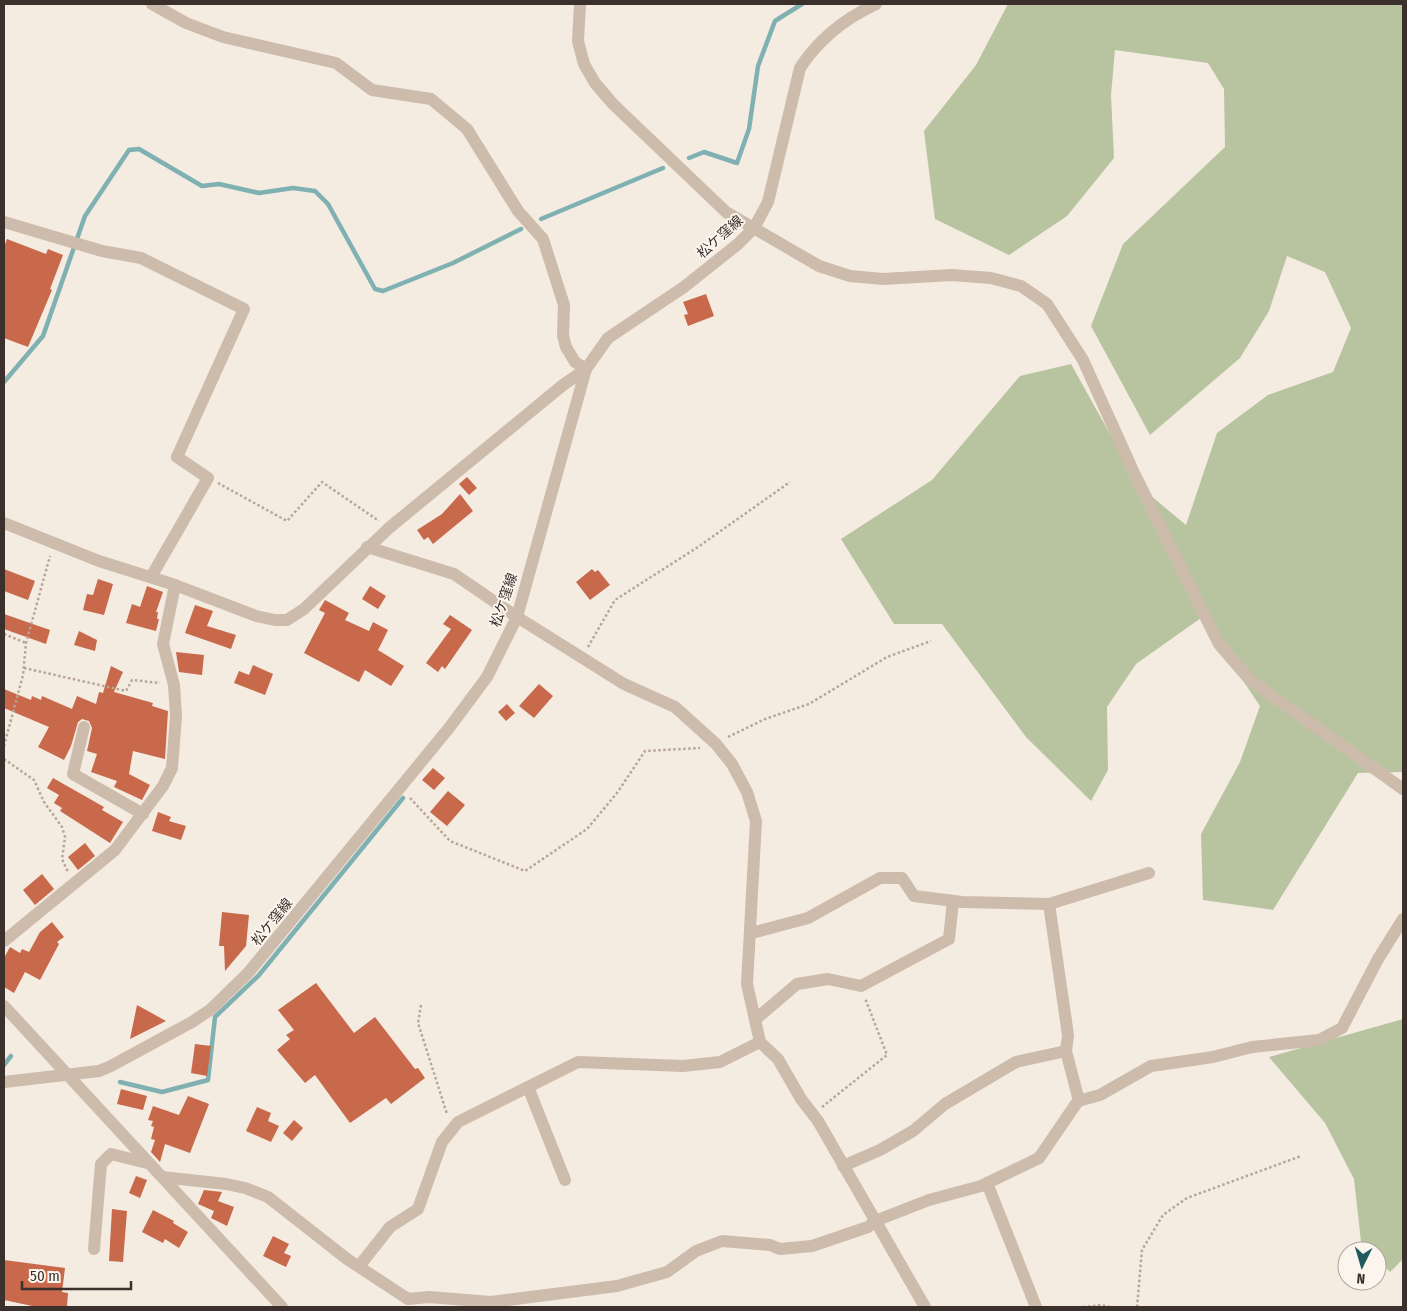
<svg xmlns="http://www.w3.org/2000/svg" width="1407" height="1311" viewBox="0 0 1407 1311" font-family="'Fira Sans Condensed','Noto Sans JP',sans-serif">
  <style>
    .green { fill: #b8c4a0 }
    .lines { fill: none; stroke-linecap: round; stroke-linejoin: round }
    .stream { stroke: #7fb0b2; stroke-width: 4.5 }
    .building { fill: #c8694b }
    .path { stroke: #b9a596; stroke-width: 2.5; stroke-dasharray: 2.5 2.5; stroke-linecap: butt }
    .minor { stroke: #cdbbac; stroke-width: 12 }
    .labels { text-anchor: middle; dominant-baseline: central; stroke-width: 4; stroke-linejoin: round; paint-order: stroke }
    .street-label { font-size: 14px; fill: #3b302b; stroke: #fbf5ee }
  </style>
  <rect width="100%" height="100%" fill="#f4ebe1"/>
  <g class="green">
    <polygon points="1008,4 1403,4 1403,772 1358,773 1273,910 1203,900 1201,834 1240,762 1260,706 1201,618 1136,664 1107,707 1108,770 1091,801 1026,737 942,624 894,624 841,539 932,480 1020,376 1071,364 1139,486 1186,525 1217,433 1268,395 1333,372 1351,328 1325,272 1287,256 1269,311 1240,358 1150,435 1091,326 1123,244 1225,147 1224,89 1208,63 1115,50 1111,95 1114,158 1067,216 1009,255 935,219 924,131 976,65"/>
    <polygon points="1403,1019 1403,1259 1390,1272 1377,1258 1377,1251 1370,1251 1361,1242 1354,1179 1325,1123 1269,1057"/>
  </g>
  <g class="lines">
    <g class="stream">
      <polyline points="689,158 704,152 737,163 749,129 758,66 775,21 802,4"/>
      <polyline points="541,219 663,168"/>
      <polyline points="4,382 43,336 85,216 129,150 139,149 202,186 219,184 259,193 293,188 315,191 328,204 375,289 383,291 453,263 521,229"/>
      <polyline points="4,1065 11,1056"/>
      <polyline points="120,1082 162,1092 208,1080 215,1017 259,975 403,798"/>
    </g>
  </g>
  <g class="building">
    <polygon points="7,239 46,254 48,249 63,255 50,289 52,290 28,347 4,338 4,247"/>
    <polygon points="706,294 714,316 688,326 684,315 688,314 683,302"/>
    <polygon points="467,477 477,488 469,495 459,484"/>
    <polygon points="460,494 473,511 433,544 428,537 424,540 417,530 442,514"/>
    <polygon points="4,569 35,581 28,600 4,591"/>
    <polygon points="592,569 595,572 598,570 610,585 590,600 576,582"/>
    <polygon points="98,579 113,584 104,615 83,610 87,594 93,595"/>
    <polygon points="147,586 163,592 156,612 158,612 157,619 159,619 156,631 126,623 132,604 140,607"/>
    <polygon points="370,586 386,596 378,609 362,599"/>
    <polygon points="325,600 349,613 345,620 369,631 373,622 388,630 378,650 404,666 391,686 365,670 359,682 304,653 325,613 319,610"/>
    <polygon points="195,605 213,611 207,626 236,635 231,649 185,633"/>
    <polygon points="4,614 50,630 46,644 4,629"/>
    <polygon points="450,615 472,630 445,669 442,666 438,672 426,663 451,629 443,624"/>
    <polygon points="79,631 97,640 95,651 74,645"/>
    <polygon points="176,652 204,655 202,675 179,672"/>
    <polygon points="253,665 273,674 265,695 234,683 239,671 249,675"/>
    <polygon points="111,666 123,672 114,692 153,703 152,706 168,711 165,759 133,751 129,774 150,785 142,800 114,787 117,781 91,772 97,754 87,751 92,728 89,721 82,719 78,722 71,746 64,760 38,747 49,727 4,708 4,689 31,700 32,696 41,700 42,696 72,709 77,696 96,704 99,692 103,693"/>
    <polygon points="539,684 553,696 534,718 519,706"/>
    <polygon points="507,704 515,713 506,721 498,712"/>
    <polygon points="433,768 445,778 434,790 422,780"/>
    <polygon points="53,778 104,807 102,810 123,822 110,843 60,811 62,808 54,803 59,795 47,788"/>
    <polygon points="448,791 465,805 447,826 430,812"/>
    <polygon points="158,812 171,817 169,821 186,826 181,840 152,831"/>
    <polygon points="85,843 95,856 78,870 68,857"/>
    <polygon points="42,874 54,889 35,905 23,890"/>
    <polygon points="222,912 249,915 246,946 225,971 224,946 219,946"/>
    <polygon points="52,922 64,937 57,942 59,944 40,980 25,972 14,993 4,987 4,958 10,947 20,953 22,949 29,952 40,932"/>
    <polygon points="316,983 354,1033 375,1017 415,1069 418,1068 425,1078 391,1104 386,1098 350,1123 315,1075 305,1083 277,1050 290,1039 286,1035 294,1030 278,1010"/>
    <polygon points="137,1005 166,1021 130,1039"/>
    <polygon points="195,1044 211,1046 207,1076 191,1073"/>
    <polygon points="121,1089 147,1096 143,1110 117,1104"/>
    <polygon points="188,1096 209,1104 190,1153 165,1144 160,1162 151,1152 155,1140 151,1139 154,1127 151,1126 153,1121 148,1120 153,1106 179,1115"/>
    <polygon points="257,1107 271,1113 268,1121 279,1126 271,1142 246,1131"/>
    <polygon points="294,1120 303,1128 292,1141 283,1133"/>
    <polygon points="136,1176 147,1180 140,1198 129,1193"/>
    <polygon points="204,1190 222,1192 218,1201 234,1207 227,1226 211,1218 214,1211 198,1204"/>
    <polygon points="112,1209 127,1211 123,1262 109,1261"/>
    <polygon points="153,1210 174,1221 173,1223 188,1232 179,1248 165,1239 163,1243 142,1232"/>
    <polygon points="273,1236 289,1244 284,1253 291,1256 286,1267 263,1256"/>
    <polygon points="4,1260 65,1268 62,1292 68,1293 67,1307 37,1307 4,1300"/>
  </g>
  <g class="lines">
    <g class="path">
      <polyline points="218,483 287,521 322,482 379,521"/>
      <polyline points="4,634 26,643"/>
      <polyline points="588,647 615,600 698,547 790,482"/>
      <polyline points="24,668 126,691 132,680 160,683"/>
      <polyline points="728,737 765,719 809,704 887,657 931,641"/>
      <polyline points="4,746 23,675 26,643 50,556"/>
      <polyline points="4,759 34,780 44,802 62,827 65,837 62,859 68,872"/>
      <polyline points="410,798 450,841 525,871 587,829 617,793 645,751 700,748"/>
      <polyline points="421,1005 418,1023 447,1114"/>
      <polyline points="822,1107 887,1055 865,998"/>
      <polyline points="1083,1307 1101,1305 1110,1307"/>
      <polyline points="1137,1307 1142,1250 1163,1215 1187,1198 1301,1156"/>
    </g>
    <g class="minor">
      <polyline points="152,4 186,23 223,37 336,63 372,90 431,99 467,129 518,211 543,239 564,305 563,336 566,347 575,362 586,369"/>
      <polyline points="580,4 578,41 584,64 595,83 613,104 726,212 819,266 850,276 883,279 952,275 991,278 1021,286 1047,304 1083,360 1134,473 1219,644 1250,680 1403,789"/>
      <polyline points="4,222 102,251 141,258 244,309 177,457 208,478 151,577"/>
      <polyline points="4,523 99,561 175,585 256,616 275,620 287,620 304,609 389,528 563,385 586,369"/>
      <polyline points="367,547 454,574 517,617 624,684 675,707 716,744 732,764 747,792 756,821 747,984 760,1042 778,1059 801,1099 818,1121 925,1307"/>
      <polyline points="84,727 73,774 143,814"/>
      <polyline points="1049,904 1068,1035 1066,1051 1079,1101"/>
      <polyline points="752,933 808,918 880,878 902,878 914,896 962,902 1049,904 1149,873"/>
      <polyline points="4,941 115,850 163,786 172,768 176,716 174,685 163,644 175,585"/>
      <polyline points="4,1006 282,1307"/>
      <polyline points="756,1019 797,984 828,979 861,986 949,939 953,901"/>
      <path d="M4,1082L99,1071L111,1066L192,1022L210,1010L248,973L449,728L487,677L517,617L586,369L608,338L684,287L738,244L754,228L768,202L800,68C818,40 846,18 876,4"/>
      <polyline points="528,1087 565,1180"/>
      <polyline points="843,1166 880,1150 913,1131 945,1104 1016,1062 1066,1051"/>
      <polyline points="162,1177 226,1184 245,1188 268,1197 347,1259 408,1299 429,1297 491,1302 617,1286 667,1272 696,1251 722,1241 770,1245 780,1249 812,1246 868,1227 875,1221 929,1200 981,1186 1039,1158 1078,1101 1100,1095 1151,1066 1213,1057 1252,1047 1319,1040 1342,1028 1378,959 1403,919"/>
      <polyline points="987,1183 1036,1307"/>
      <polyline points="94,1249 101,1164 111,1154 147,1163"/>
      <polyline points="360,1265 390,1227 418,1209 442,1142 458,1122 578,1062 683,1066 720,1062 760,1042"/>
    </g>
  </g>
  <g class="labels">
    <g class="street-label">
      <text transform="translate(720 237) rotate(-42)">松ケ窪線</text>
      <text transform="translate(504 600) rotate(-71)">松ケ窪線</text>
      <text transform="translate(272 922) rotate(-51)">松ケ窪線</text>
    </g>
  </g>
  <rect width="1407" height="1311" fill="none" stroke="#3b302b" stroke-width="10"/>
  <g transform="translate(1362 1266) rotate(185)"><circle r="24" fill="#fbf5ee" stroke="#aea6a0"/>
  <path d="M0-4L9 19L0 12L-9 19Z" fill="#1f5a5e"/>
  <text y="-8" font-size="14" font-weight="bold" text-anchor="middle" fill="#3b302b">N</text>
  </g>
  <path d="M22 1281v8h109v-8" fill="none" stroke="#3b302b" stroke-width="2.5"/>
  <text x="30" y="1281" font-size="15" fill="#3b302b" stroke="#fbf5ee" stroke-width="4" paint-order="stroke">50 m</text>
</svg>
